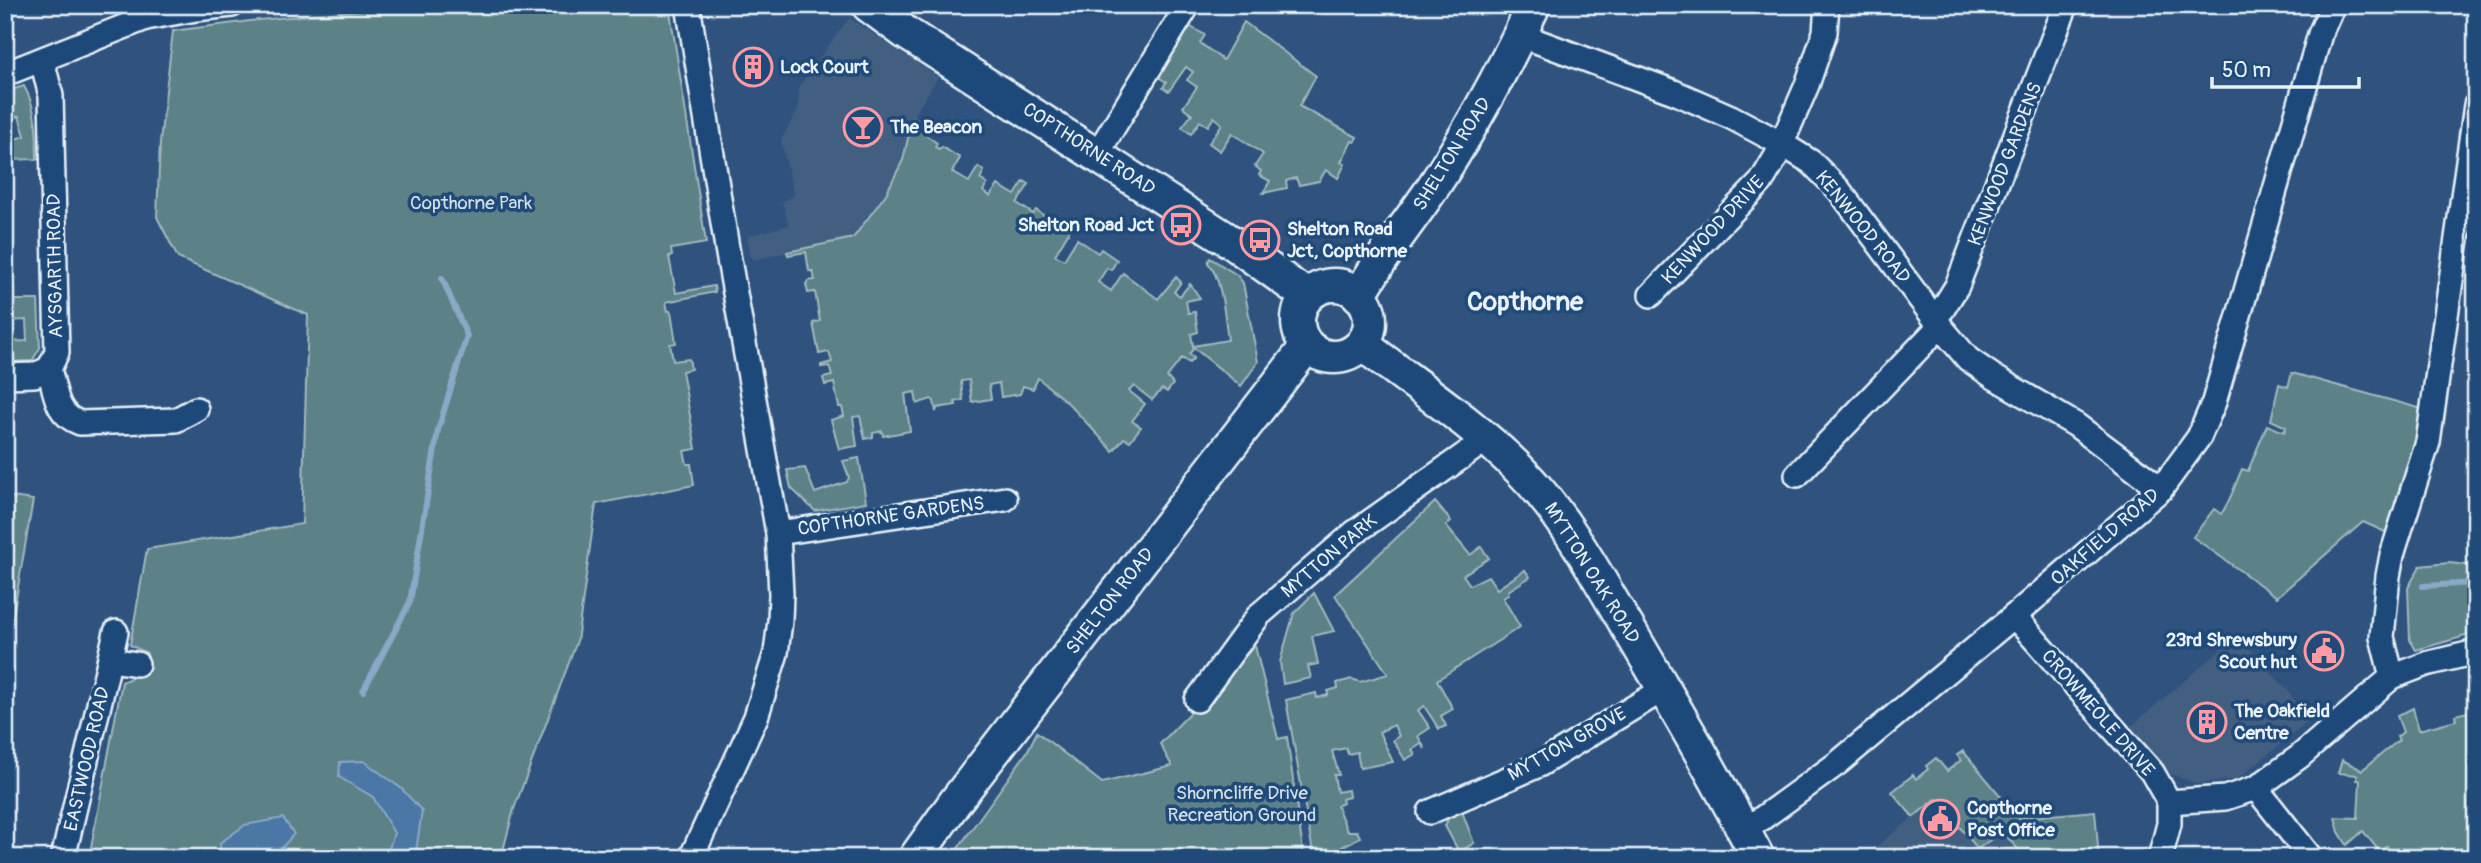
<svg xmlns="http://www.w3.org/2000/svg" width="2481" height="863" viewBox="0 0 2481 863" font-family="Pangolin,sans-serif">
  <style>
    .built { fill: #425e82 }
    .green { fill: #5c8186; stroke: #a2b9bf; stroke-width: 2 }
    .water { fill: #4b77a6; stroke: #8aa8c7; stroke-width: 2 }
    .lines { fill: none; stroke-linecap: round; stroke-linejoin: round }
    .stream { stroke: #8aa8c7; stroke-width: 6 }
    .minor-casing { stroke: #e8f1f8; stroke-width: 28 }
    .secondary-casing { stroke: #e8f1f8; stroke-width: 37 }
    .minor { stroke: #1f4a7a; stroke-width: 23 }
    .secondary { stroke: #1f4a7a; stroke-width: 32 }
    .labels { text-anchor: middle; dominant-baseline: central; stroke-width: 7; stroke-linejoin: round; paint-order: stroke }
    .poi-label { font-size: 19px; font-weight: bold; fill: #e8f1f8; stroke: #1f4a7a; text-anchor: start }
    .street-label { font-size: 19px; fill: #e8f1f8; stroke: #1f4a7a }
    .park-label { font-size: 19px; fill: #d3e0e7; stroke: #1f4a7a }
    .district-label { font-size: 26px; font-weight: bold; fill: #e8f1f8; stroke: #1f4a7a }
  </style>
  <rect width="100%" height="100%" fill="#2f537e"/>
  <filter id="ink" filterUnits="userSpaceOnUse"><feTurbulence type="fractalNoise" baseFrequency=".0143" numOctaves="2"/><feDisplacementMap in="SourceGraphic" scale="14" xChannelSelector="R" yChannelSelector="G"/><feConvolveMatrix kernelMatrix="1 2 1 2 8 2 1 2 1" color-interpolation-filters="sRGB"/></filter>
  <g filter="url(#ink)">
    <g class="built">
      <polygon points="849,18 938,77 912,119 903,160 886,194 864,220 853,238 752,260 747,236 789,225 782,202 794,195 781,140 798,110 799,86"/>
      <polygon points="2238,635 2289,692 2308,722 2237,779 2197,784 2162,770 2129,728"/>
      <polygon points="1936,799 1978,849 2002,831 2026,858 1862,858"/>
    </g>
    <g class="green">
      <polygon points="415,5 669,5 706,243 671,249 672,256 669,257 676,293 714,286 715,292 666,302 668,311 671,311 676,343 670,344 673,361 689,359 691,369 682,371 696,449 684,451 687,464 691,464 694,485 596,504 577,641 514,809 501,858 89,858 122,682 144,672 147,653 130,645 147,549 302,524 308,315 178,258 157,217 160,142 173,31 258,20"/>
      <polygon points="1244,22 1316,76 1299,106 1357,137 1355,142 1352,141 1341,162 1345,164 1338,178 1326,170 1319,181 1299,185 1296,178 1286,181 1287,188 1263,193 1270,181 1259,175 1261,171 1255,166 1263,154 1232,133 1220,151 1209,143 1222,124 1214,117 1208,126 1200,121 1191,134 1182,127 1192,114 1183,107 1197,87 1187,80 1193,72 1186,67 1169,91 1163,88 1166,82 1157,76 1189,26 1205,35 1200,43 1223,60"/>
      <path d="M24,86C37,109 37,133 37,159L5,160V142L25,136L19,116L5,119V92Z"/>
      <path d="M913,117L921,122L917,129L937,143L935,147L939,149L942,147L960,158L952,172L969,182L978,167L984,171L980,179L987,184L983,191L990,196L998,185L1015,195L1024,181L1029,184L1017,203L1033,214L1036,210L1052,221L1056,216L1071,228L1055,255L1064,260L1077,239L1098,253L1101,249L1117,260L1111,270L1107,268L1098,282L1111,291L1123,273L1158,299L1176,277L1181,282L1174,292L1180,296L1190,284L1200,298L1186,301L1188,313L1195,312L1198,332L1191,334L1193,346L1228,340C1225,320 1222,277 1208,263L1210,258L1237,275L1243,283L1258,362L1241,386L1194,348L1189,354L1194,358L1189,363L1182,358L1167,377L1173,384L1167,392L1162,389L1152,400L1134,386L1129,391L1145,404L1132,421L1141,427L1130,441L1124,438L1113,451L1069,404L1038,378L1033,389L1023,386L1020,394L1001,397L999,383L989,385L991,399L972,402L969,380L961,381L963,400L955,402L956,405L937,408L936,412L934,401L931,399L917,404L915,392L905,394L910,431L883,436L882,431L873,433V437L865,439L860,416L853,417L857,446L839,449L831,420L844,416L842,407H839L834,383L825,385L823,378L832,376L829,366L821,367V365L832,362L829,352L819,354L813,323L820,321L815,292L808,293L806,284L808,281L815,280L813,271H809L806,252L788,255L787,252L853,238L886,194L903,160Z"/>
      <polygon points="5,300 38,300 40,348 32,361 5,362 5,342 27,341 26,320 5,321"/>
      <path d="M2292,373L2426,410L2394,536L2363,522L2277,597L2193,537L2214,509L2221,514C2231,501 2235,484 2242,469L2248,471L2267,425L2284,432L2286,427L2271,420L2279,384L2288,387Z"/>
      <polygon points="859,458 866,502 815,511 791,488 787,470 805,468 815,493 847,482 849,477 843,461"/>
      <polygon points="5,496 33,500 5,662"/>
      <polygon points="1435,502 1451,521 1446,526 1470,555 1481,547 1489,558 1463,575 1470,585 1488,576 1497,589 1525,570 1530,577 1508,591 1509,594 1503,598 1520,627 1437,680 1453,709 1441,716 1446,726 1439,729 1424,706 1418,710 1430,728 1418,736 1425,749 1421,744 1412,750 1415,754 1405,760 1393,740 1399,736 1394,725 1379,732 1393,762 1360,768 1357,752 1348,754 1346,748 1332,751 1339,775 1334,775 1337,792 1348,790 1349,797 1342,799 1343,803 1337,806 1347,831 1357,831 1360,837 1342,847 1347,858 1314,858 1286,700 1316,693 1317,698 1328,695 1328,691 1338,688 1337,683 1352,679 1360,682 1388,674 1335,595"/>
      <polygon points="2449,563 2476,566 2476,633 2416,650 2410,640 2408,588 2420,566"/>
      <polygon points="1314,593 1334,631 1312,636 1318,664 1308,666 1311,678 1283,684 1280,662 1294,613"/>
      <polygon points="1255,646 1278,739 1287,737 1304,858 951,858 1027,752 1037,732 1102,783 1172,766 1160,744"/>
      <polygon points="2413,708 2419,730 2456,720 2455,715 2476,710 2476,858 2397,858 2387,846 2380,852 2363,831 2347,845 2339,832 2335,817 2358,818 2360,780 2357,780 2357,775 2338,773 2342,760 2362,770 2399,740 2397,737 2403,732 2397,716"/>
      <polygon points="1963,751 2019,818 2095,811 2099,858 2026,858 2002,831 1978,849 1936,799 1913,817 1892,792 1913,775 1916,779 1928,769 1926,766 1936,758 1947,771 1961,760 1957,755"/>
      <polygon points="1461,809 1474,843 1459,852 1445,826 1450,814"/>
    </g>
    <g class="water">
      <polygon points="364,761 402,789 422,811 415,858 386,858 394,833 373,797 339,777 340,762"/>
      <polygon points="283,818 294,834 273,858 221,858 220,843 245,825"/>
    </g>
    <g class="lines">
      <g class="stream">
        <polyline points="2423,586 2476,583"/>
        <polyline points="363,691 410,602 438,430 467,336 442,278"/>
      </g>
      <defs>
        <g id="minor">
          <polyline points="688,5 728,254 778,533 781,594 780,621 776,653 756,717 691,858"/>
          <polyline points="1520,35 1674,92 1731,117 1782,144 1811,162 1839,190 1940,326 1968,359 1994,377 2076,425 2161,489"/>
          <path d="M42,60L51,96L57,352L49,369C56,392 55,414 80,423L176,420L196,409"/>
          <polyline points="5,74 146,18 196,9 232,5"/>
          <polyline points="1097,154 1188,5"/>
          <polyline points="1651,295 1761,182 1776,157 1807,85 1825,32 1827,5"/>
          <polyline points="1934,317 1942,310 1957,286 2066,5"/>
          <polyline points="5,376 34,375 49,369"/>
          <polyline points="1797,475 1940,326"/>
          <polyline points="778,533 1005,499"/>
          <polyline points="2014,616 2152,772 2169,802 2169,824 2160,858"/>
          <polyline points="111,660 137,664"/>
          <polyline points="2392,677 2382,637 2388,576 2392,555 2428,442 2476,105"/>
          <polyline points="1197,700 1259,615 1354,533 1487,439"/>
          <polyline points="2256,788 2311,858"/>
          <polyline points="2169,802 2225,798 2256,788 2299,757 2392,677 2426,664 2476,652"/>
          <polyline points="1430,812 1539,765 1664,689"/>
          <polyline points="1743,829 1761,819 1838,763 2014,616 2161,489 2199,437 2214,402 2320,34 2333,5"/>
          <polyline points="63,858 116,632"/>
        </g>
        <g id="secondary">
          <polyline points="868,5 906,33 1233,243 1307,296"/>
          <circle cx="1334" cy="321" r="36"/>
          <path d="M1359,296C1379,259 1405,228 1429,193C1469,134 1503,70 1534,5"/>
          <path d="M1362,344C1414,384 1472,422 1519,469C1566,516 1596,575 1630,631C1674,706 1718,781 1758,858"/>
          <polyline points="915,858 955,802 1307,346"/>
        </g>
      </defs>
      <use href="#minor" class="minor-casing"/>
      <use href="#secondary" class="secondary-casing"/>
      <use href="#minor" class="minor"/>
      <use href="#secondary" class="secondary"/>
    </g>
  </g>
  <defs>
    <symbol id="building-ring" viewBox="-11 -11 22 22"><circle r="9.5" fill="#1f4a7a" stroke="#ff9aa2" stroke-width="1.5"/><path d="M-4-6H4V6H1V3H-1V6H-4ZM-2.5-4.3h1.7v1.8h-1.7ZM.8-4.3h1.7v1.8H.8ZM-2.5-1h1.7V.8h-1.7ZM.8-1h1.7V.8H.8Z" fill="#ff9aa2"/></symbol>
    <symbol id="bar-ring" viewBox="-11 -11 22 22"><circle r="9.5" fill="#1f4a7a" stroke="#ff9aa2" stroke-width="1.5"/><path d="M-6-5H6L.8 .8V4.5H3.5V6h-7V4.5H-.8V.8Z" fill="#ff9aa2"/></symbol>
    <symbol id="bus-ring" viewBox="-11 -11 22 22"><circle r="9.5" fill="#1f4a7a" stroke="#ff9aa2" stroke-width="1.5"/><path d="M-5-6H5V4H4V6H2V4H-2V6H-4V4H-5ZM-3.5-4V0h7V-4ZM-3.5 1.2v1.5H-2V1.2ZM2 1.2v1.5H3.5V1.2Z" fill="#ff9aa2"/></symbol>
    <symbol id="civic-ring" viewBox="-11 -11 22 22"><circle r="9.5" fill="#1f4a7a" stroke="#ff9aa2" stroke-width="1.5"/><path d="M-.6-6.5H3V-4.5H.6V-3L4-1V1h2V6H-6V1h2V-1L-.6-3ZM-1.2 2.5V6h2.4V2.5Z" fill="#ff9aa2"/></symbol>
  </defs>
  <g fill-rule="evenodd">
    <use href="#building-ring" x="731" y="45" width="44" height="44"/>
    <use href="#bar-ring" x="841" y="105" width="44" height="44"/>
    <use href="#bus-ring" x="1159" y="203" width="44" height="44"/>
    <use href="#bus-ring" x="1238" y="218" width="44" height="44"/>
    <use href="#civic-ring" x="2302" y="629" width="44" height="44"/>
    <use href="#building-ring" x="2185" y="700" width="44" height="44"/>
    <use href="#civic-ring" x="1918" y="797" width="44" height="44"/>
  </g>
  <g class="labels">
    <g class="poi-label">
      <text x="780" y="67">Lock Court</text>
      <text x="890" y="127">The Beacon</text>
      <text x="1154" y="225" text-anchor="end">Shelton Road Jct</text>
      <text x="1287" y="229">Shelton Road<tspan x="1287" dy="22">Jct, Copthorne</tspan></text>
      <text x="2297" y="640" text-anchor="end">23rd Shrewsbury<tspan x="2297" dy="22">Scout hut</tspan></text>
      <text x="2234" y="711">The Oakfield<tspan x="2234" dy="22">Centre</tspan></text>
      <text x="1967" y="808">Copthorne<tspan x="1967" dy="22">Post Office</tspan></text>
    </g>
    <g class="street-label">
      <text transform="translate(1089 149) rotate(33)">COPTHORNE ROAD</text>
      <text transform="translate(1452 154) rotate(-58)">SHELTON ROAD</text>
      <text transform="translate(2005 164) rotate(-69)">KENWOOD GARDENS</text>
      <text transform="translate(1863 227) rotate(51)">KENWOOD ROAD</text>
      <text transform="translate(1713 230) rotate(-47)">KENWOOD DRIVE</text>
      <text transform="translate(55 266) rotate(-91)">AYSGARTH ROAD</text>
      <text transform="translate(891 516) rotate(-8)">COPTHORNE GARDENS</text>
      <text transform="translate(2105 537) rotate(-41)">OAKFIELD ROAD</text>
      <text transform="translate(1329 556) rotate(-40)">MYTTON PARK</text>
      <text transform="translate(1592 573) rotate(58)">MYTTON OAK ROAD</text>
      <text transform="translate(1110 601) rotate(-52)">SHELTON ROAD</text>
      <text transform="translate(2098 713) rotate(49)">CROWMEOLE DRIVE</text>
      <text transform="translate(1567 744) rotate(-29)">MYTTON GROVE</text>
      <text transform="translate(87 759) rotate(-77)">EASTWOOD ROAD</text>
    </g>
    <g class="park-label">
      <text x="471" y="203">Copthorne Park</text>
      <text x="1242" y="793">Shorncliffe Drive<tspan x="1242" dy="22">Recreation Ground</tspan></text>
    </g>
    <g class="district-label">
      <text x="1525" y="302">Copthorne</text>
    </g>
  </g>
  <rect width="2481" height="863" fill="none" stroke="#1f4a7a" stroke-width="28"/>
  <rect x="14" y="14" width="2453" height="835" fill="none" stroke="#e8f1f8" stroke-width="2.5" filter="url(#ink)"/>
  <path d="M2212 77v10h147v-10" fill="none" stroke="#e8f1f8" stroke-width="3.5"/>
  <text x="2222" y="77" font-size="21" fill="#e8f1f8" stroke="#1f4a7a" stroke-width="5" paint-order="stroke">50 m</text>
</svg>
